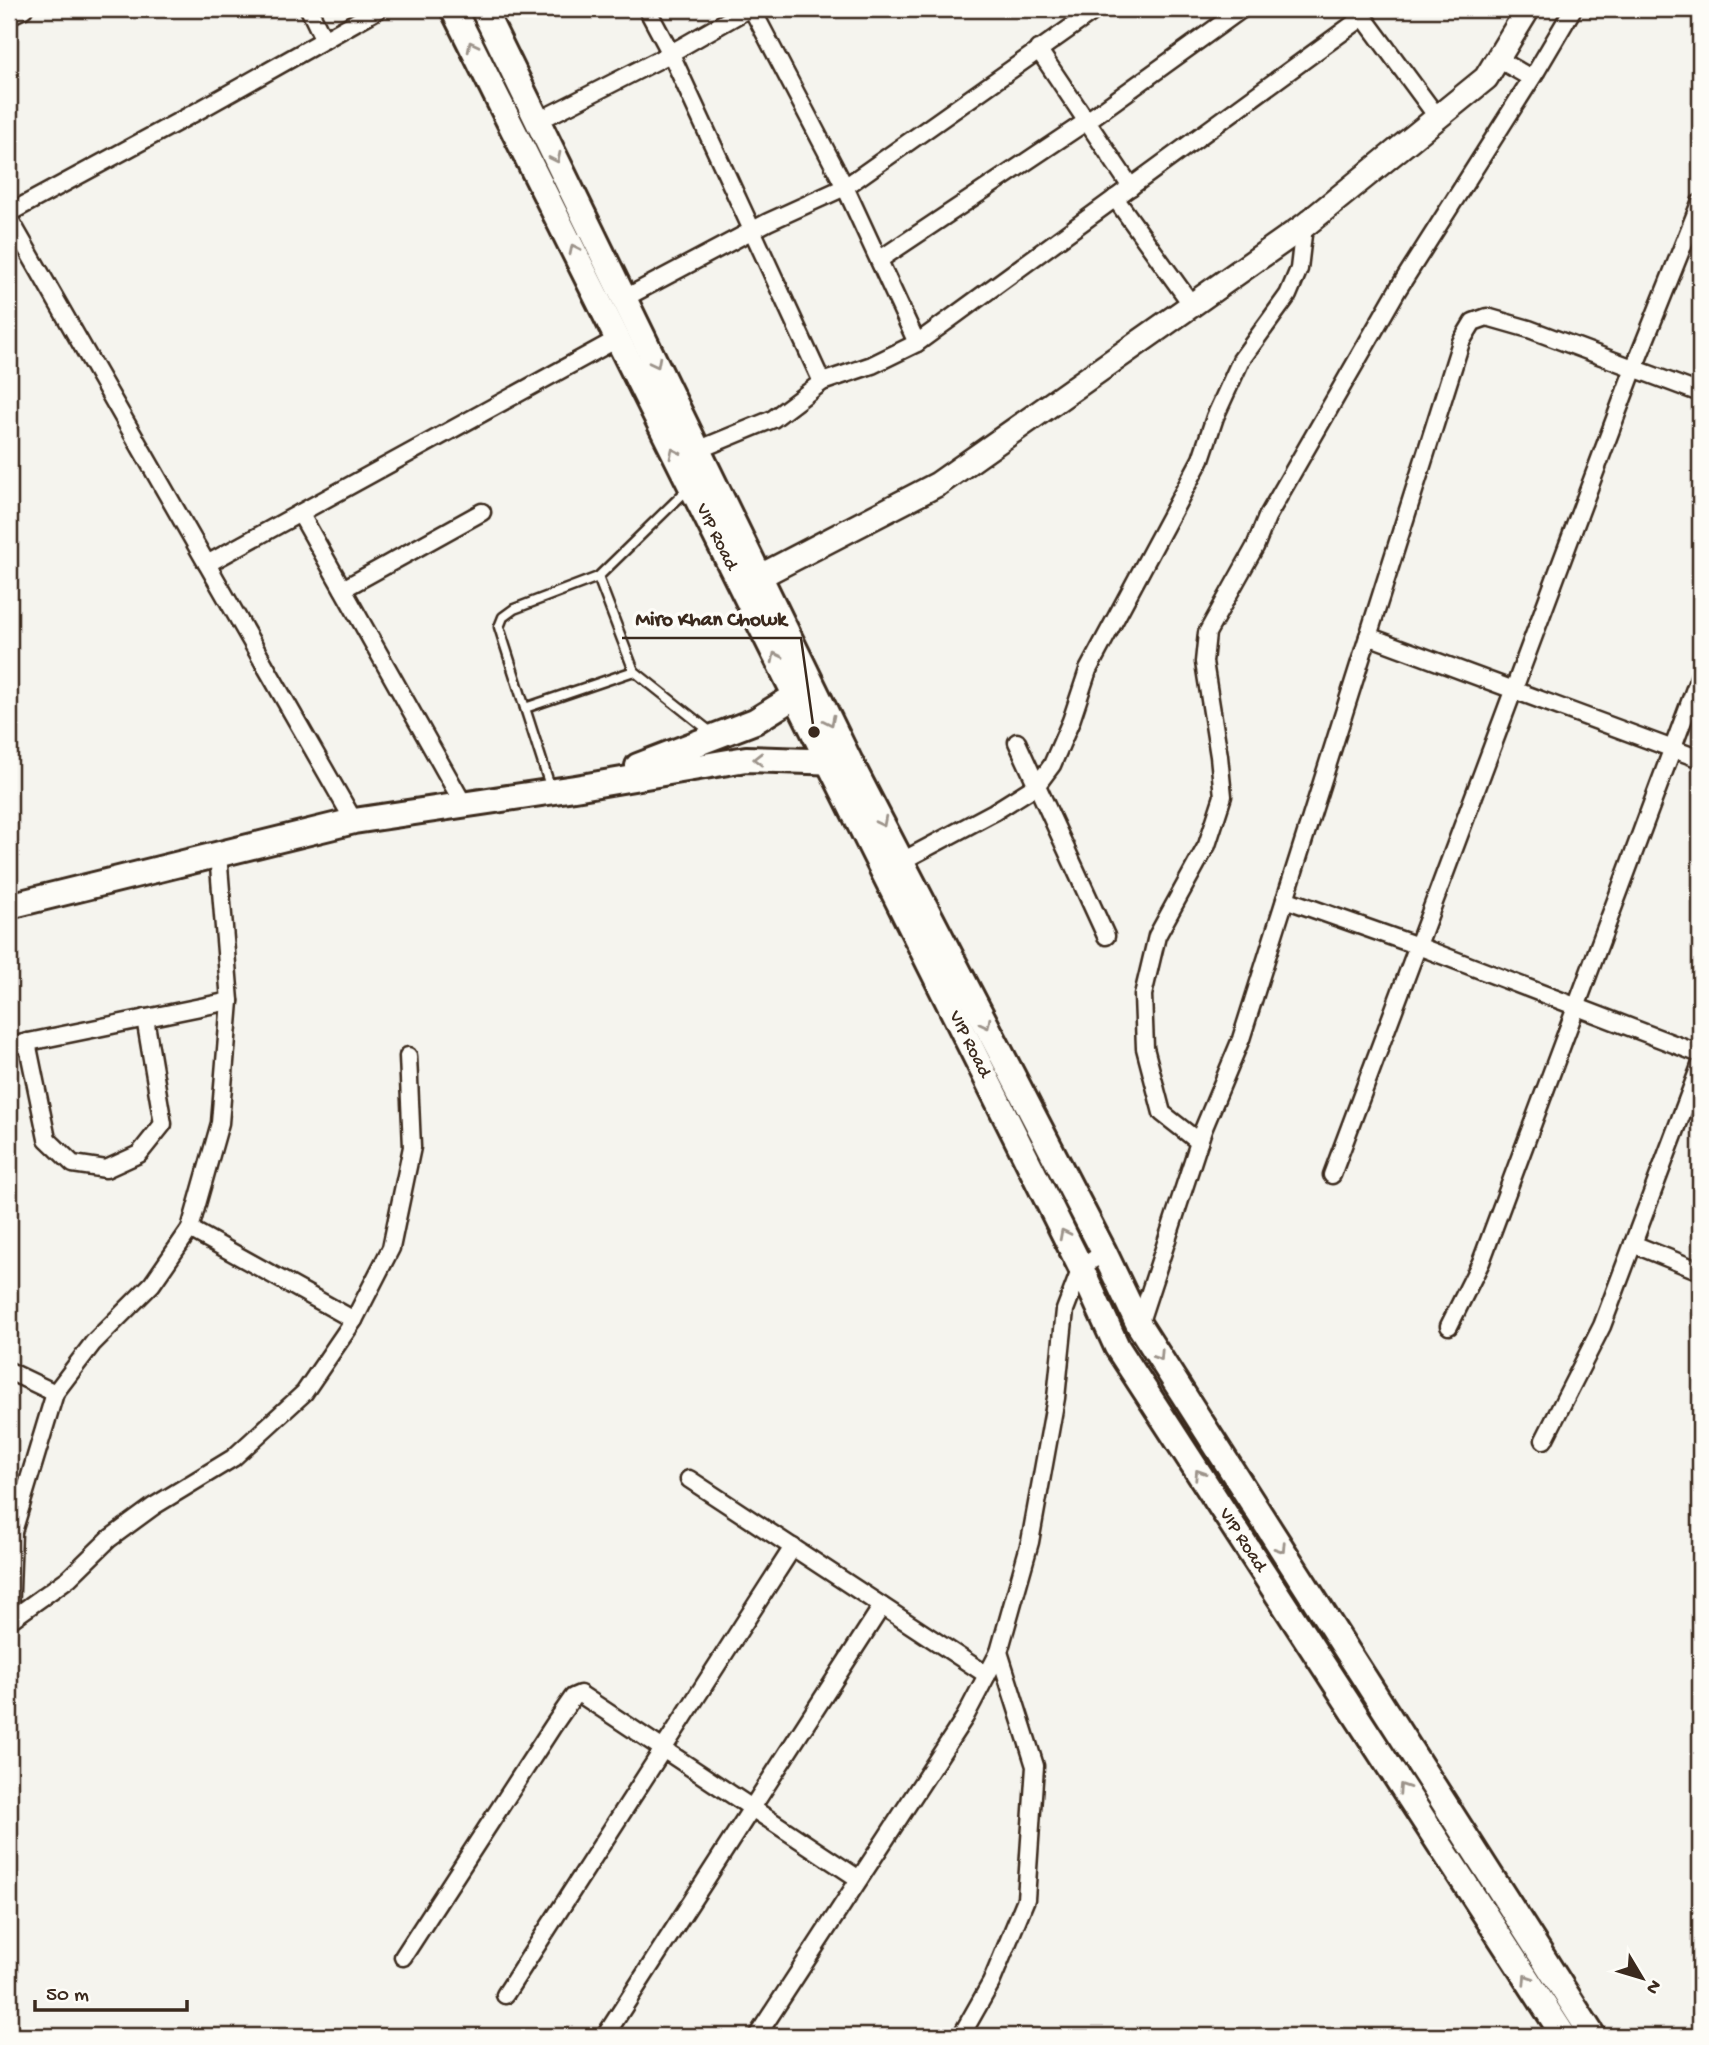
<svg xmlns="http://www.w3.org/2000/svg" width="1709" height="2045" viewBox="0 0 1709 2045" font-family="'Gochi Hand',sans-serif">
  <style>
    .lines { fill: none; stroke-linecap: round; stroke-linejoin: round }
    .lane-casing { stroke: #3b2a1e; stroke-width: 13 }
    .street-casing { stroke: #3b2a1e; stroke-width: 21 }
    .secondary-casing { stroke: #3b2a1e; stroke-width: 28 }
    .primary-casing { stroke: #3b2a1e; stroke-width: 30 }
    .lane { stroke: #fdfcf7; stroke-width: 8 }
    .street { stroke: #fdfcf7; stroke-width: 16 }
    .secondary { stroke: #fdfcf7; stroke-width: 23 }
    .primary { stroke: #fdfcf7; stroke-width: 24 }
    .oneway { stroke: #9c938a }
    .labels { text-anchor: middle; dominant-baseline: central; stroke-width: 7; stroke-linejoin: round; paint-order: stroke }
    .street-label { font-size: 19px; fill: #3b2a1e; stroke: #fdfcf7 }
    .leader { fill: none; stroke: #3b2a1e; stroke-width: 2.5 }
    .callout-dot { fill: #3b2a1e; stroke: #fdfcf7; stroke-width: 2.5 }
    .callout-label { font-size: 21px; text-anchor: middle; font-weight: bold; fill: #3b2a1e; stroke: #fdfcf7; stroke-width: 7; stroke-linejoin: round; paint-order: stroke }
  </style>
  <rect width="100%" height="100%" fill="#f5f4ee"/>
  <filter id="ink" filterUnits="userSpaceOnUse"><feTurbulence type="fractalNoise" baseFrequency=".0143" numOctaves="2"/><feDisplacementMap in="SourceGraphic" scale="14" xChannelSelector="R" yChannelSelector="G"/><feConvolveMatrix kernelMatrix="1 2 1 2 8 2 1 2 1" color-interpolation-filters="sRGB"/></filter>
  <g filter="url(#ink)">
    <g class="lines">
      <defs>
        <g id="lane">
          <polyline points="598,577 634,671 712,733"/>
          <polyline points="525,708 634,671"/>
          <polyline points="551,789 499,627 503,617 514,609 598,577 688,489"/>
        </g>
        <g id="street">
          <polyline points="309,9 324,40"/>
          <polyline points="647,9 670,52 822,382"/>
          <polyline points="752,9 845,187 917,343"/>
          <polyline points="1359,11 1438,118"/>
          <polyline points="9,16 24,9"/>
          <polyline points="1038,49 1131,187"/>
          <polyline points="1498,59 1531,78"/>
          <polyline points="538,121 664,57 748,9"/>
          <polyline points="1115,198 1192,305"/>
          <polyline points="9,213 196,112 379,9"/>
          <polyline points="9,218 354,821"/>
          <polyline points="879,260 1087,121 1242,9"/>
          <polyline points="623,299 768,222 845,187 1097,9"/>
          <polyline points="700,449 773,419 822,382 872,365 917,343 1363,17"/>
          <polyline points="300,513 464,805"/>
          <polyline points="207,564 619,338"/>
          <polyline points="343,589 482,512"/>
          <polyline points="1368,636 1700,759"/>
          <polyline points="1017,742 1106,936"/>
          <polyline points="902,861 994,812 1037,785 1052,765 1071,721 1088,670 1201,459 1215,417 1241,360 1288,295 1299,269 1304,226"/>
          <polyline points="1285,899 1418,946 1700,1054"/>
          <polyline points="27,1042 47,1139 73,1164 106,1169 139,1154 163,1124 145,1018"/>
          <polyline points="9,1046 230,1001"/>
          <polyline points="1199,1142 1162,1113 1145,1048 1143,995 1157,936 1207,845 1223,796 1219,756 1204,662 1207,633 1255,547 1267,517 1398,289 1537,70 1573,9"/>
          <polyline points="1332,1175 1634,368 1700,203"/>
          <polyline points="190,1229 354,1320"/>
          <polyline points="1633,1244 1700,1271"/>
          <polyline points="1139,1325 1203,1130 1241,1039 1461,342 1473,322 1487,317 1529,329 1700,393"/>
          <polyline points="1449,1326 1481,1262 1700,675"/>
          <polyline points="9,1371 55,1393"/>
          <polyline points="1544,1440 1602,1326 1700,1066"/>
          <polyline points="689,1479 987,1675"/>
          <polyline points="10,1619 13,1532 55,1393 93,1343 152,1284 190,1229 220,1123 230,1001 218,854"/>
          <polyline points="9,1621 69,1578 109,1539 154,1506 233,1458 304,1393 354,1320 391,1248 412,1147 408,1056"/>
          <polyline points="403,1957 553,1726 573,1697 580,1694 859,1879"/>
          <polyline points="505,1995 793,1547"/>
          <polyline points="605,2036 882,1606"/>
          <polyline points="757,2036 965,1717 999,1652 1030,1542 1056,1398 1065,1310 1081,1268 1104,1252"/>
          <polyline points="961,2036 991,1983 1026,1899 1035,1766 999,1652"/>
        </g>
        <polyline id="secondary" points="745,584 938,484 1304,226 1486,78 1528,9"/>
        <g id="primary">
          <path id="s1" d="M453,9L1081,1268L1117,1347L1564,2036"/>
          <polyline points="483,9 850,762 1104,1252 1139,1325 1593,2036"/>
          <polyline points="638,766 755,721 808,688"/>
          <polyline points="9,906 354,821 575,788 746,759 840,762"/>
        </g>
      </defs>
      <use href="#lane" class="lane-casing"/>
      <use href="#street" class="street-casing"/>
      <use href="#secondary" class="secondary-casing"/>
      <use href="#primary" class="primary-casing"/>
      <use href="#lane" class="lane"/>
      <use href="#street" class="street"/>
      <use href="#secondary" class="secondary"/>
      <use href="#primary" class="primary"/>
    </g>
    <defs><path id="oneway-chevron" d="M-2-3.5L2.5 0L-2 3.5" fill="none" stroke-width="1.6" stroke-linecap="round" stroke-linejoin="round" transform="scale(1.75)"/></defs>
    <g class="oneway">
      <use href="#oneway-chevron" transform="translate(472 46) rotate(-117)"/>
      <use href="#oneway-chevron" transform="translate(556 158) rotate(64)"/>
      <use href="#oneway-chevron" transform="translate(574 249) rotate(-116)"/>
      <use href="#oneway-chevron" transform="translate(656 363) rotate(63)"/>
      <use href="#oneway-chevron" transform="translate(674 453) rotate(-116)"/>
      <use href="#oneway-chevron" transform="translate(776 657) rotate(-117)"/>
      <use href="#oneway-chevron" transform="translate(830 721) rotate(64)"/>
      <use href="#oneway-chevron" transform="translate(758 759) rotate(-180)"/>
      <use href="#oneway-chevron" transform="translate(882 822) rotate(63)"/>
      <use href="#oneway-chevron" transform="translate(986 1024) rotate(63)"/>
      <use href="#oneway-chevron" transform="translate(1064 1234) rotate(-117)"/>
      <use href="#oneway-chevron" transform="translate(1159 1356) rotate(57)"/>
      <use href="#oneway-chevron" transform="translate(1199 1474) rotate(-123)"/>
      <use href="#oneway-chevron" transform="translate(1281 1548) rotate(57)"/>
      <use href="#oneway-chevron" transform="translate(1403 1788) rotate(-123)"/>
      <use href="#oneway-chevron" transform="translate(1527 1979) rotate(-123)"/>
    </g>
  </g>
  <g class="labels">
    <g class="street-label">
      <text stroke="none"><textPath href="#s1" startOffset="590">VIP Road</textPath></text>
      <text stroke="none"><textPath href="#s1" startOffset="1157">VIP Road</textPath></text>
      <text stroke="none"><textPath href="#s1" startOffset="1724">VIP Road</textPath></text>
    </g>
  </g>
  <path class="leader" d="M814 732L801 638H622"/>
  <circle class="callout-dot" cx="814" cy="732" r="7"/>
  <g class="callout-label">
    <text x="711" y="625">Miro Khan Chowk</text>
  </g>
  <rect width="1709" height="2045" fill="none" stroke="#fdfcf7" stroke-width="35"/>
  <rect x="18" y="18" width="1674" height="2010" fill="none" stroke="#3b2a1e" stroke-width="2.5" filter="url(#ink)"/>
  <g transform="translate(1642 1978) rotate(128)" stroke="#fdfcf7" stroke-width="5" paint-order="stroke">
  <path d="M0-5L12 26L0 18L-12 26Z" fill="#3b2a1e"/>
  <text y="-10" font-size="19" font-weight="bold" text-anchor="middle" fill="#3b2a1e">N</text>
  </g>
  <path d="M35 2000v10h152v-10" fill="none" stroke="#3b2a1e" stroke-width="3.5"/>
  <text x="46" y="2000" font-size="21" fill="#3b2a1e" stroke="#fdfcf7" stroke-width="5" paint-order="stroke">50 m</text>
</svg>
